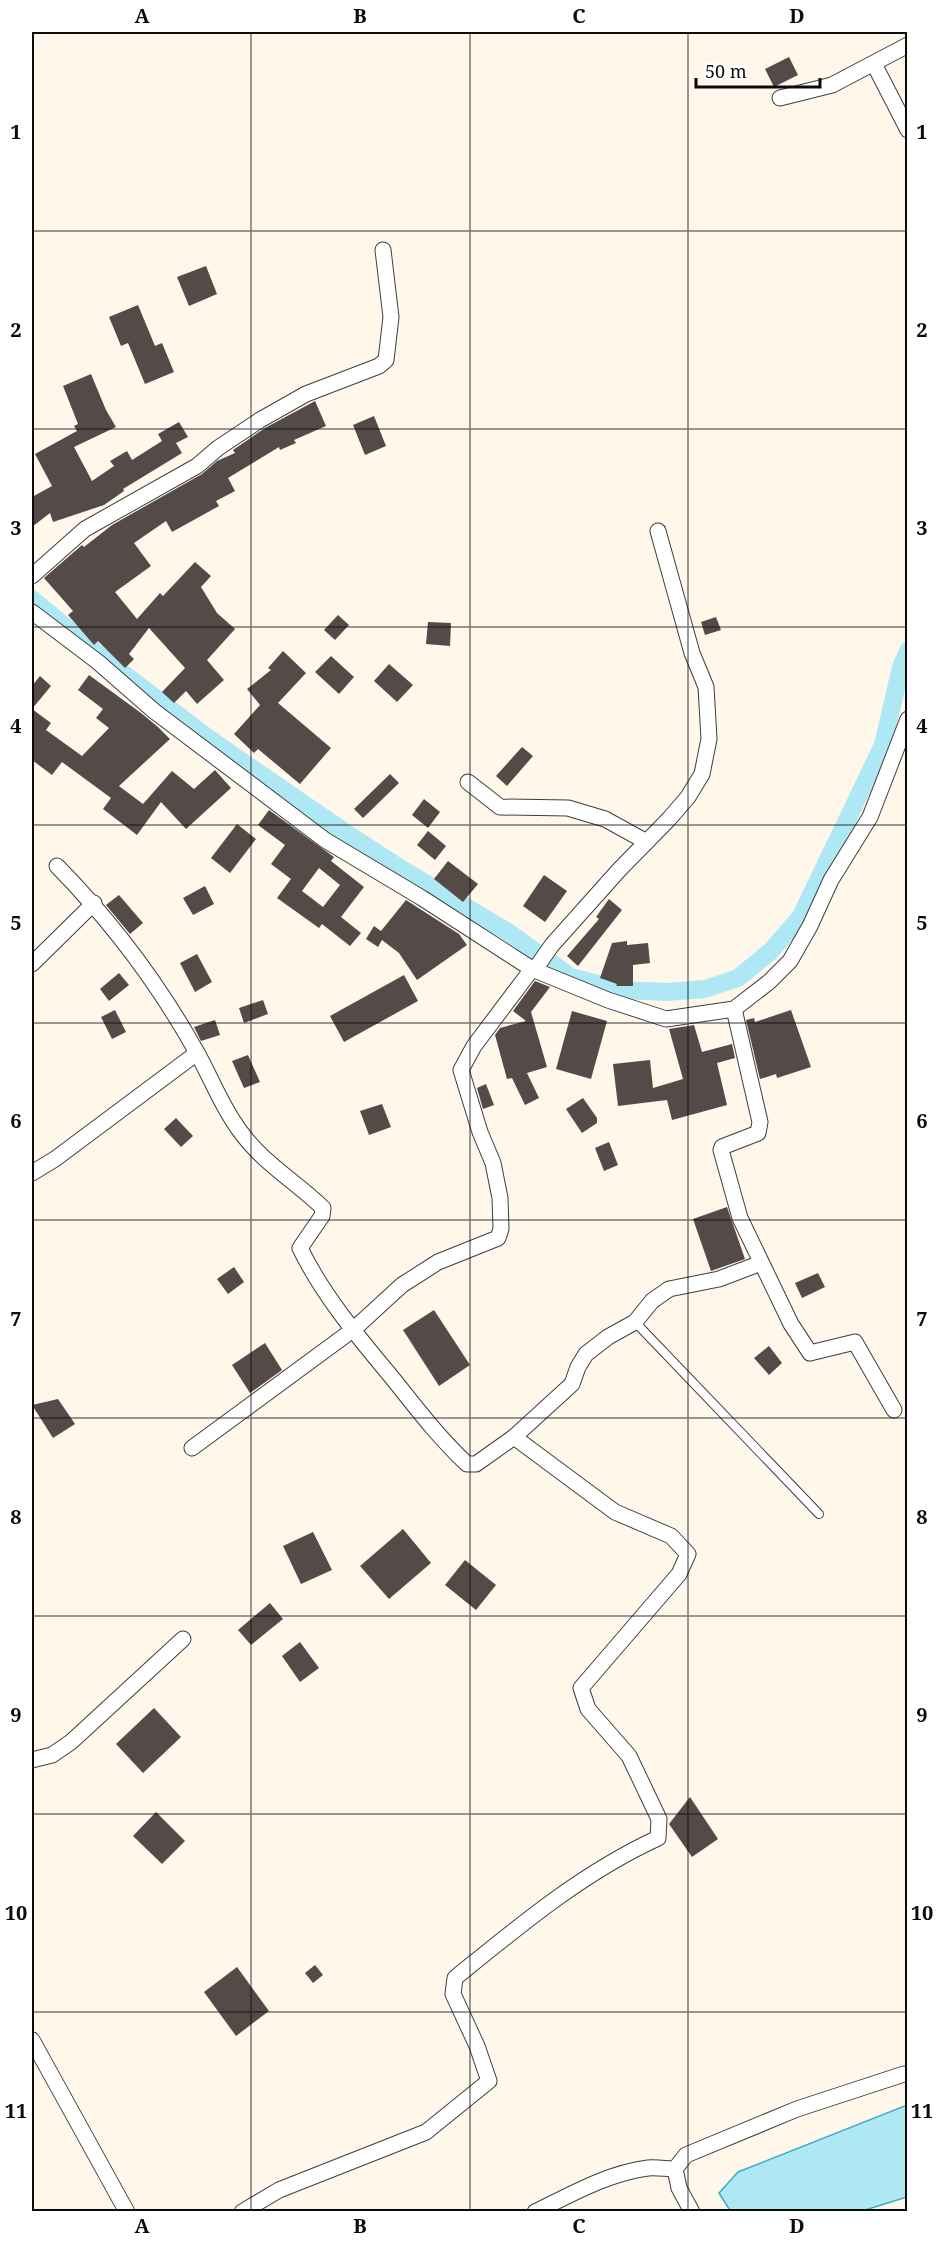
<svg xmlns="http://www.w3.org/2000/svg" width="939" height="2243" viewBox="0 0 939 2243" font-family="'Noto Serif',serif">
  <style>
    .water { fill: #afe8f5; stroke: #37accc; stroke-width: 1.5 }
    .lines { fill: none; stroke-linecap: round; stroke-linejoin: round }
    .canal { stroke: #afe8f5; stroke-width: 18 }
    .building { fill: #544a48; fill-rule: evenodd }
    .lane-casing { stroke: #3e3e3e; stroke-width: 10 }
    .street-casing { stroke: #3e3e3e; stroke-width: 17 }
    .lane { stroke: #fff; stroke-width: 8 }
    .street { stroke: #fff; stroke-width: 15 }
    .grid { fill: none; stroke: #0b0b0b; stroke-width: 1.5; stroke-opacity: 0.55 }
    .neatline { fill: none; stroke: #0b0b0b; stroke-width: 2 }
    .grid-label { font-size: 20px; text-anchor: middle; font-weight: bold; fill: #0b0b0b }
  </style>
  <rect width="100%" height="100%" fill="#fff7ea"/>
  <polygon class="water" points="907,2105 907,2197 862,2211 731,2212 719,2193 738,2172"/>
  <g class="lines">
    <polyline class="canal" points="32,599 100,656 208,738 343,831 400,868 508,932 571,977 619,990 667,992 705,989 738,978 771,951 801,916 883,745 901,667 908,651"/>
  </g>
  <g class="building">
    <polygon points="789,57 798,75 774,87 765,69"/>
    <polygon points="206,266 217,294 189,306 177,277"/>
    <polygon points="138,305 155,346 162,343 174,372 145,384 128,343 121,346 109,317"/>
    <polygon points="91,374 106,410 116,427 74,447 92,481 114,466 110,461 127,451 132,460 162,441 158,434 179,422 188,437 176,443 182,453 123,489 124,491 104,505 53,522 50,513 32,527 32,497 52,486 35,454 77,431 74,426 78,424 63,386"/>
    <polygon points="315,401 326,426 294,440 296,443 280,450 279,447 228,478 235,491 216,501 219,506 172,532 166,521 134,543 151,566 115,592 137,619 160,593 163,596 195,562 211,576 201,587 217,613 235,629 207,660 224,680 197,704 186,691 174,703 162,692 185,668 149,628 129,654 134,659 125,668 98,641 94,645 68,615 73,611 44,578 82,545 84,547 112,525 202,474 217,461 235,453 233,450 265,428"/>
    <polygon points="374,416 386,446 365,455 353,425"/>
    <polygon points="338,615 349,625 335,640 324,630"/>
    <polygon points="716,617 721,630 705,635 701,622"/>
    <polygon points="428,622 451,623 450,646 426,644"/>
    <polygon points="283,651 306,673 278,703 331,748 300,784 258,749 254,753 234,734 260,705 247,689 271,670 268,668"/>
    <polygon points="331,656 354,677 339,694 315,672"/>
    <polygon points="389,664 413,685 397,702 374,681"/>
    <polygon points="89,675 141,713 158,727 170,739 119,786 143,804 172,771 194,789 215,770 231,788 186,829 161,802 137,835 103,809 111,798 62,762 52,775 32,760 32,686 40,676 51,686 32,709 51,723 46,730 82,756 109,728 96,718 103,709 78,690"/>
    <polygon points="522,747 533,756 507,786 496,776"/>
    <polygon points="390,774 399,783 363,818 354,809"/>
    <polygon points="424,799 440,812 428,828 412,815"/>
    <path d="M269,810L334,857L331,861L364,887L341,917L361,933L350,946L322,924L319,928L277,898L291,879L271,864L285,845L258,825ZM319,868L340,885L323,907L302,891Z"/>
    <polygon points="237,824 256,839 230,873 211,858"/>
    <polygon points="428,831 446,846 435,860 417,845"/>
    <polygon points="448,861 478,884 463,902 434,879"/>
    <polygon points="544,875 567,891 545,922 523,906"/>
    <polygon points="205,886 214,904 193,915 183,898"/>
    <polygon points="119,895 143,923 130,934 106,905"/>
    <polygon points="609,899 622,910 578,966 567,956 599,919 596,917"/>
    <polygon points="406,900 459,934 467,945 417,980 399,953 382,940 378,947 366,939 374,926 381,931"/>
    <polygon points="627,941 627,945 648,943 650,963 633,965 633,986 616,986 617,984 600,978 612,943"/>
    <polygon points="197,954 212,982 195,992 180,963"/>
    <polygon points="119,973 129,985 109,1001 100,989"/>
    <polygon points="404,975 418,1001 344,1042 330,1016"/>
    <polygon points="535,981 550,987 531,1012 547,1067 527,1073 539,1098 525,1105 512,1078 507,1079 495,1035 500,1028 526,1021 513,1011"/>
    <polygon points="263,1000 268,1014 244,1023 239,1008"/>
    <polygon points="115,1010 126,1032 112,1039 101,1017"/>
    <polygon points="791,1010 811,1067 777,1078 776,1074 760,1079 746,1020 754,1018 755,1022"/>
    <polygon points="572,1011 607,1021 591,1079 556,1069"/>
    <polygon points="215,1020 220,1035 201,1041 194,1027"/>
    <polygon points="694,1025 702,1052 732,1044 735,1058 717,1063 727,1105 672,1120 667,1100 618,1106 613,1064 650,1060 653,1088 683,1079 669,1029"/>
    <polygon points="248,1055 260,1082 244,1088 232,1061"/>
    <polygon points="486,1084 494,1105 483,1109 477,1088"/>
    <polygon points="583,1098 597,1118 597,1123 582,1133 566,1109"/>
    <polygon points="382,1104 391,1127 369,1135 360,1111"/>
    <polygon points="176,1118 193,1136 181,1147 164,1129"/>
    <polygon points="609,1142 618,1165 604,1171 595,1148"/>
    <polygon points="727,1207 745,1259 711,1271 693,1219"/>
    <polygon points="234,1267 244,1282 228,1294 217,1279"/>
    <polygon points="818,1273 825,1287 802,1298 795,1283"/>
    <polygon points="434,1310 470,1365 439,1386 403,1330"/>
    <polygon points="265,1343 282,1370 250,1393 232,1365"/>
    <polygon points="769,1346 782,1363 769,1375 754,1358"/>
    <polygon points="58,1399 75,1424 53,1438 32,1405"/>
    <polygon points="403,1529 431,1563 389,1599 360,1566"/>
    <polygon points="313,1532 332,1570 301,1584 283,1546"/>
    <polygon points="465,1560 496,1585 476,1610 445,1585"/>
    <polygon points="270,1603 283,1619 251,1645 238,1630"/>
    <polygon points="300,1642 319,1668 300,1682 282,1656"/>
    <polygon points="154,1708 181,1737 143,1773 116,1744"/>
    <polygon points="690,1797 718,1839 692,1857 669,1824"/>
    <polygon points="156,1812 185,1841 162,1864 133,1836"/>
    <polygon points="315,1965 323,1975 313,1983 305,1973"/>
    <polygon points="237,1967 269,2011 236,2036 204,1992"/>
  </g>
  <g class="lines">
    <defs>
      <polyline id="lane" points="635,1322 819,1514"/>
      <g id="street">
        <polyline points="874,64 908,130"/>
        <polyline points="780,98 832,85 908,45"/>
        <polyline points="32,576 85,529 197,466 218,448 260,420 306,394 379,366 386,360 391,317 383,250"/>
        <polyline points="32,612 98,662 154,711 325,840 422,898 532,969 608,1000 666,1019 734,1009 769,982 790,961 810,926 831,880 870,817 908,719"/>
        <polyline points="468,782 500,807 568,808 605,819 645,841"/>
        <path d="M57,866C112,922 158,983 196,1051C211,1077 221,1106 240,1131C262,1162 296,1182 323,1208L322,1216L300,1248C323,1296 360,1339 394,1380C417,1409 440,1439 467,1464H476L514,1437L572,1384L578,1367L586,1354L608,1337L635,1322L652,1301L669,1289L719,1279L761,1263"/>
        <polyline points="32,964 94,903"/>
        <polyline points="734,1009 760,1122 758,1133 722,1147 721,1150 740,1218 791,1324 810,1353 855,1342 894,1410"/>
        <polyline points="32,1173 55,1159 197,1053"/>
        <polyline points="192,1448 354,1329 402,1285 438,1262 498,1238 501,1229 500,1198 493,1163 480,1132 461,1070 474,1046 532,969 538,965 552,945 619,870 669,819 688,797 702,774 709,739 706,687 692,653 658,531"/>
        <polyline points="32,1760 52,1755 71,1742 183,1639"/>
        <polyline points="32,2040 127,2212"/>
        <path d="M242,2212L279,2190L426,2132L489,2081L477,2046L453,1994L455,1978C519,1926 582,1873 658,1838L659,1819L629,1756L588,1709L581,1688L679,1574L688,1554L671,1536L615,1512L514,1437"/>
        <path d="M535,2212C570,2195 608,2173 648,2168C656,2167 667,2169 675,2169"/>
        <polyline points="692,2212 679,2188 675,2169 686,2155 797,2109 904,2074 908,2074"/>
      </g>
    </defs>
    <use href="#lane" class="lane-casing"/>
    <use href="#street" class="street-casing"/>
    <use href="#lane" class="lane"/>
    <use href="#street" class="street"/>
  </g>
  <path class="grid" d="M251,32V2212M470,32V2212M688,32V2212M32,231H908M32,429H908M32,627H908M32,825H908M32,1023H908M32,1220H908M32,1418H908M32,1616H908M32,1814H908M32,2012H908"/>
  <rect width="939" height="2243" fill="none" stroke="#ffffff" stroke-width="66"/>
  <path d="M696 78v9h124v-9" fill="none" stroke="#0b0b0b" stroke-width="3"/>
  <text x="705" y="78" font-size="18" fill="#0b0b0b" stroke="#ffffff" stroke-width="4.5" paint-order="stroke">50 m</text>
  <rect x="33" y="33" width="873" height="2177" class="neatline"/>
  <g class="grid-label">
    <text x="142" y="23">A</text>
    <text x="360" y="23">B</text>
    <text x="579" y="23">C</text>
    <text x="797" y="23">D</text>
    <text x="16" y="139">1</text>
    <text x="922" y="139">1</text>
    <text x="16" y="337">2</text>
    <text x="922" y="337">2</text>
    <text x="16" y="535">3</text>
    <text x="922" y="535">3</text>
    <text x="16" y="733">4</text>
    <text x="922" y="733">4</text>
    <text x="16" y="930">5</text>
    <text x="922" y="930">5</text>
    <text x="16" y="1128">6</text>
    <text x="922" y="1128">6</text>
    <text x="16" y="1326">7</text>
    <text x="922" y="1326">7</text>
    <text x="16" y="1524">8</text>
    <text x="922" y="1524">8</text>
    <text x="16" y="1722">9</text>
    <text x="922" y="1722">9</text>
    <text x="16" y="1920">10</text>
    <text x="922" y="1920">10</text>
    <text x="16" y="2118">11</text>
    <text x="922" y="2118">11</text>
    <text x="142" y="2233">A</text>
    <text x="360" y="2233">B</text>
    <text x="579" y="2233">C</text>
    <text x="797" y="2233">D</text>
  </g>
</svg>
